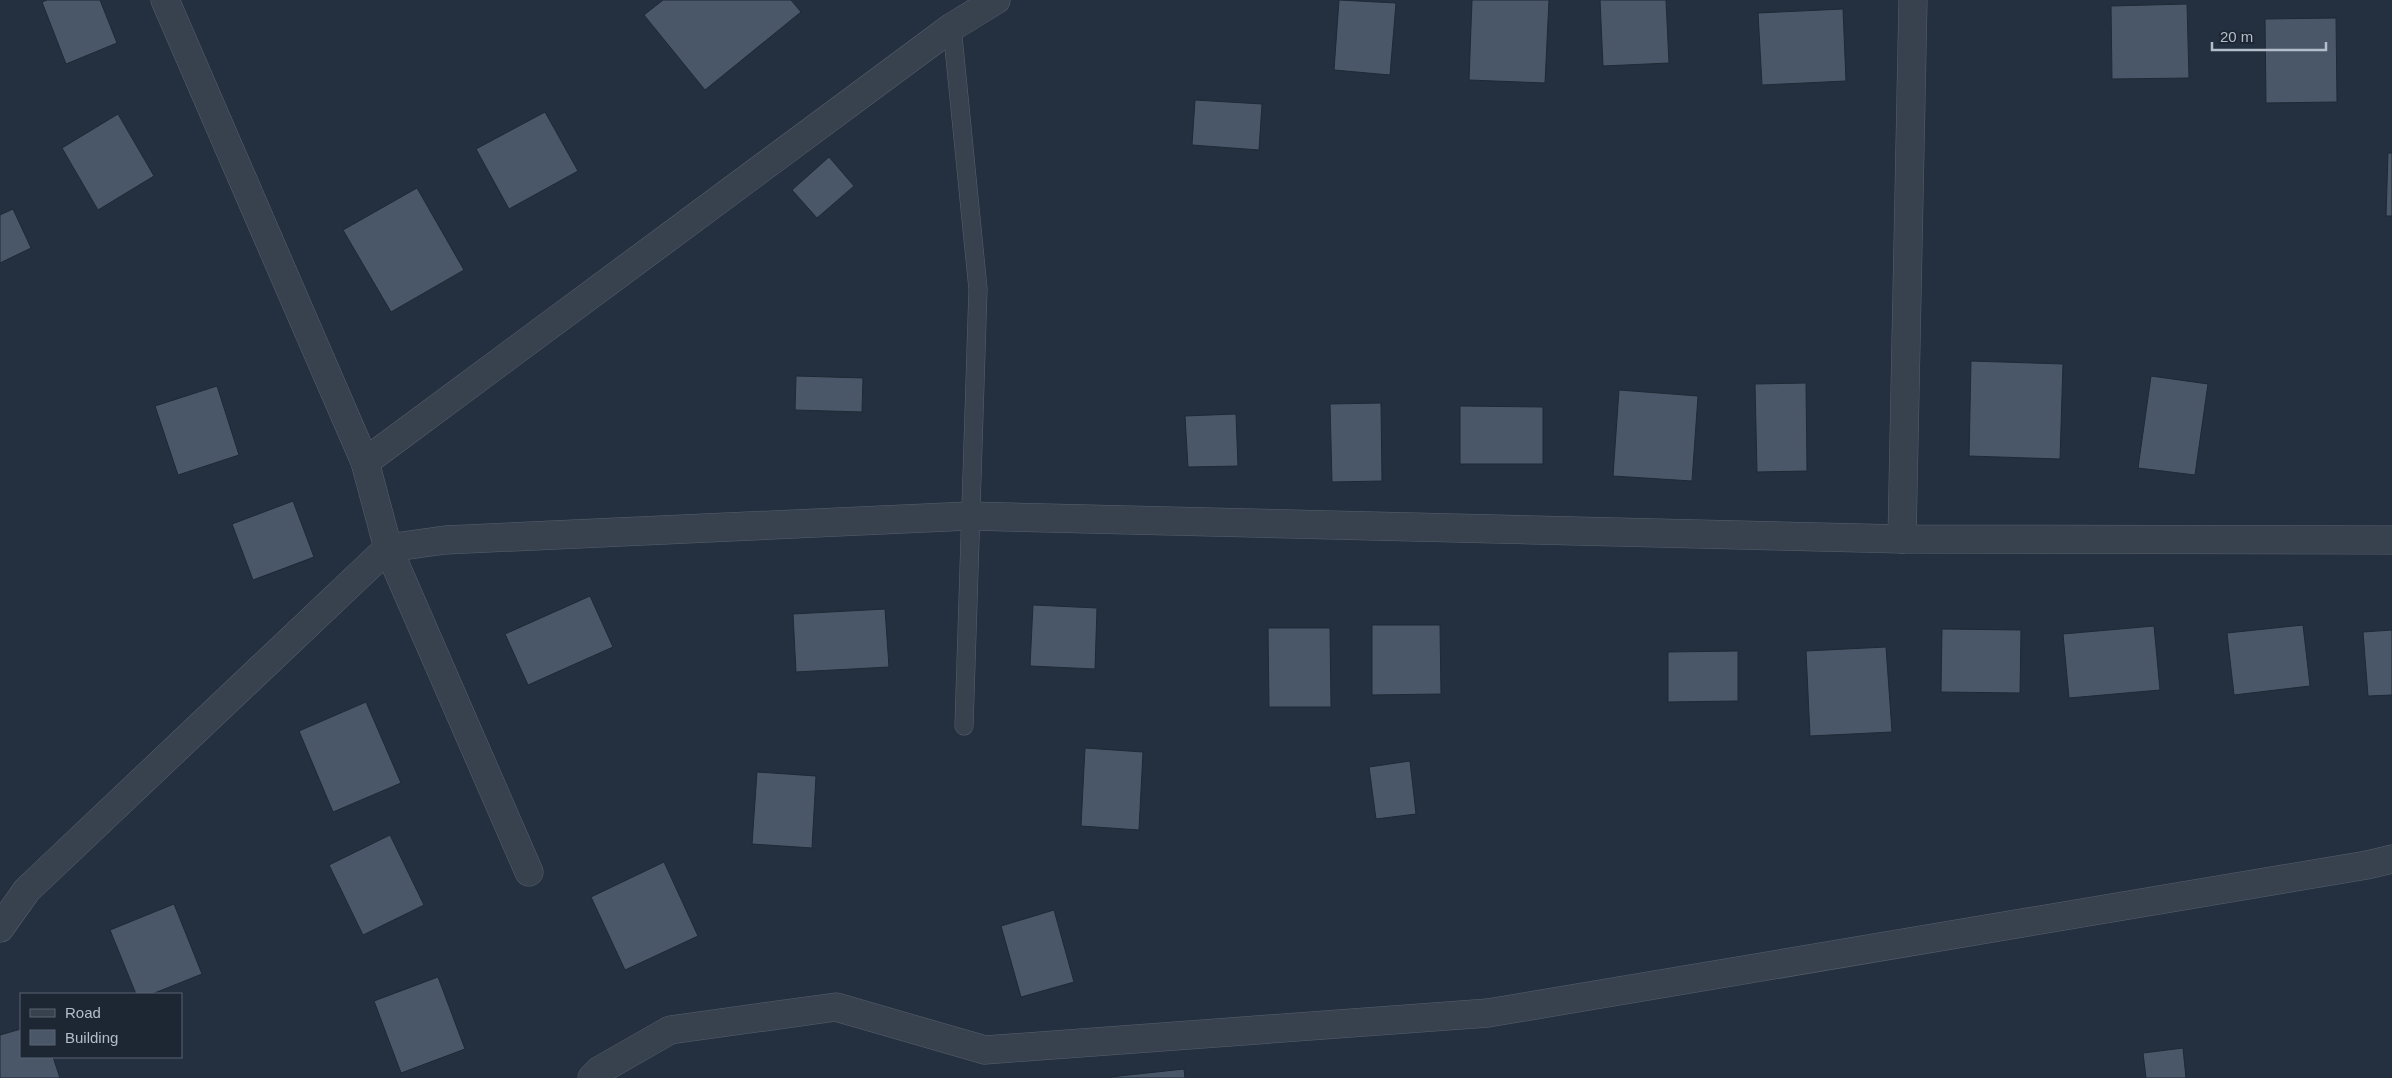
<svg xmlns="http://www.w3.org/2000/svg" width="2392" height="1078" viewBox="0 0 2392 1078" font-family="Helvetica,sans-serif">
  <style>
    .building { fill: #4a5768; stroke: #1f2936 }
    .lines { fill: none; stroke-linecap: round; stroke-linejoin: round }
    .lane-casing { stroke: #56606d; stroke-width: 19 }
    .street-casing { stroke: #56606d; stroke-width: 29 }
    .lane { stroke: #38424f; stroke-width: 18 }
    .street { stroke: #38424f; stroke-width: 28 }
  </style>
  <rect width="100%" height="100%" fill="#24303f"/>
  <g class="building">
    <polygon points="47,0 100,0 117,43 66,64 42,2"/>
    <polygon points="663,0 791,0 801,12 705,90 644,15"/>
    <polygon points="1339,0 1396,3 1390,75 1334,70"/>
    <polygon points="1472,0 1549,0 1545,83 1469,80"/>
    <polygon points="1600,0 1666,0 1669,63 1603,66"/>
    <polygon points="2187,4 2189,78 2112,79 2111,6"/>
    <polygon points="1843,9 1846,81 1762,85 1758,13"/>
    <polygon points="2336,18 2337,102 2266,103 2265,19"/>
    <polygon points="1195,100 1262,104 1259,150 1192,145"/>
    <polygon points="545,112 578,171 509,209 476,149"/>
    <polygon points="118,114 154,176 98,210 62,148"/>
    <polygon points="2388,153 2392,153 2392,216 2386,216"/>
    <polygon points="829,157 854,186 817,218 792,190"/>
    <polygon points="417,188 464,270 391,312 343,230"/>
    <polygon points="13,209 31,248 0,263 0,215"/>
    <polygon points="1971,361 2063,364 2060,459 1969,456"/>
    <polygon points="796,376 863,378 862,412 795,410"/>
    <polygon points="2151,376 2208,384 2195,475 2138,468"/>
    <polygon points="1806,383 1807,471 1757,472 1755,384"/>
    <polygon points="217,386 239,455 178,475 155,406"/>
    <polygon points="1619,390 1698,396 1692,481 1613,476"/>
    <polygon points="1381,403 1382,481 1332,482 1330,404"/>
    <polygon points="1460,406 1543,407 1543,464 1460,464"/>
    <polygon points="1236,414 1238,466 1188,467 1185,416"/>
    <polygon points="293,501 314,557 253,580 232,524"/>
    <polygon points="590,596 613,647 528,685 505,634"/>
    <polygon points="1033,605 1097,608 1095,669 1030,666"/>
    <polygon points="885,609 889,667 796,672 793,614"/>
    <polygon points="1372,625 1440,625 1441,694 1372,695"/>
    <polygon points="2303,625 2310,686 2234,695 2227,633"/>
    <polygon points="2154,626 2160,690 2069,698 2063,634"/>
    <polygon points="1268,628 1330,628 1331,707 1269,707"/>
    <polygon points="1942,629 2021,630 2020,693 1941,692"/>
    <polygon points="2392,630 2392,695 2368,696 2363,632"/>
    <polygon points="1886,647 1892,732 1810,736 1806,651"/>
    <polygon points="1738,651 1738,701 1668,702 1668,652"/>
    <polygon points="366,702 401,783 333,812 299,731"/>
    <polygon points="1085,748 1143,752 1139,830 1081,826"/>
    <polygon points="1410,761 1416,814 1376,819 1369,767"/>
    <polygon points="757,772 816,776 812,848 752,844"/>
    <polygon points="390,835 424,905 363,935 329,865"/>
    <polygon points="664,862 698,936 625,970 591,897"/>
    <polygon points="174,904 202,974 152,994 136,994 110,930"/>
    <polygon points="1054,910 1074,982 1021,997 1001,926"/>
    <polygon points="438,977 465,1049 401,1073 374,1001"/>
    <polygon points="21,1029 21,1057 53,1057 60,1078 0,1078 0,1035"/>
    <polygon points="2183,1048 2186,1078 2146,1078 2143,1053"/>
    <polygon points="1184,1069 1185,1078 1110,1078 1110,1077"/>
  </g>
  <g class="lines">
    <defs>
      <polyline id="lane" points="952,27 978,289 964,726"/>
      <g id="street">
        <polyline points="165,0 365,462 388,548 529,872"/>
        <polyline points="365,462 952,27 996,0"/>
        <polyline points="1902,539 1913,0"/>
        <polyline points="0,928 27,890 388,548 445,540 969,516 1902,539 2392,540"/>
        <polyline points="592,1078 600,1070 670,1030 836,1007 985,1050 1488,1013 2367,865 2392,859"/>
      </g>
    </defs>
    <use href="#lane" class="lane-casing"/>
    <use href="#street" class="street-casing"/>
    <use href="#lane" class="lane"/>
    <use href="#street" class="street"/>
  </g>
  <rect x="20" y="993" width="162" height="65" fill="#1d2734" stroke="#596370"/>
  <rect x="30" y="1009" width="25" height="8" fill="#38424f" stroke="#596370"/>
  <text x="65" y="1018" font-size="15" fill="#b4bdca">Road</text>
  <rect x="30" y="1030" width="25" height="15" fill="#4a5768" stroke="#596370"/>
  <text x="65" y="1043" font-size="15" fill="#b4bdca">Building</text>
  <path d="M2212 42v8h114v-8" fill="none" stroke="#b4bdca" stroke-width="2.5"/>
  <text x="2220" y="42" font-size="15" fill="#b4bdca" stroke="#1d2734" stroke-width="4" paint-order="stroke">20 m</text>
</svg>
